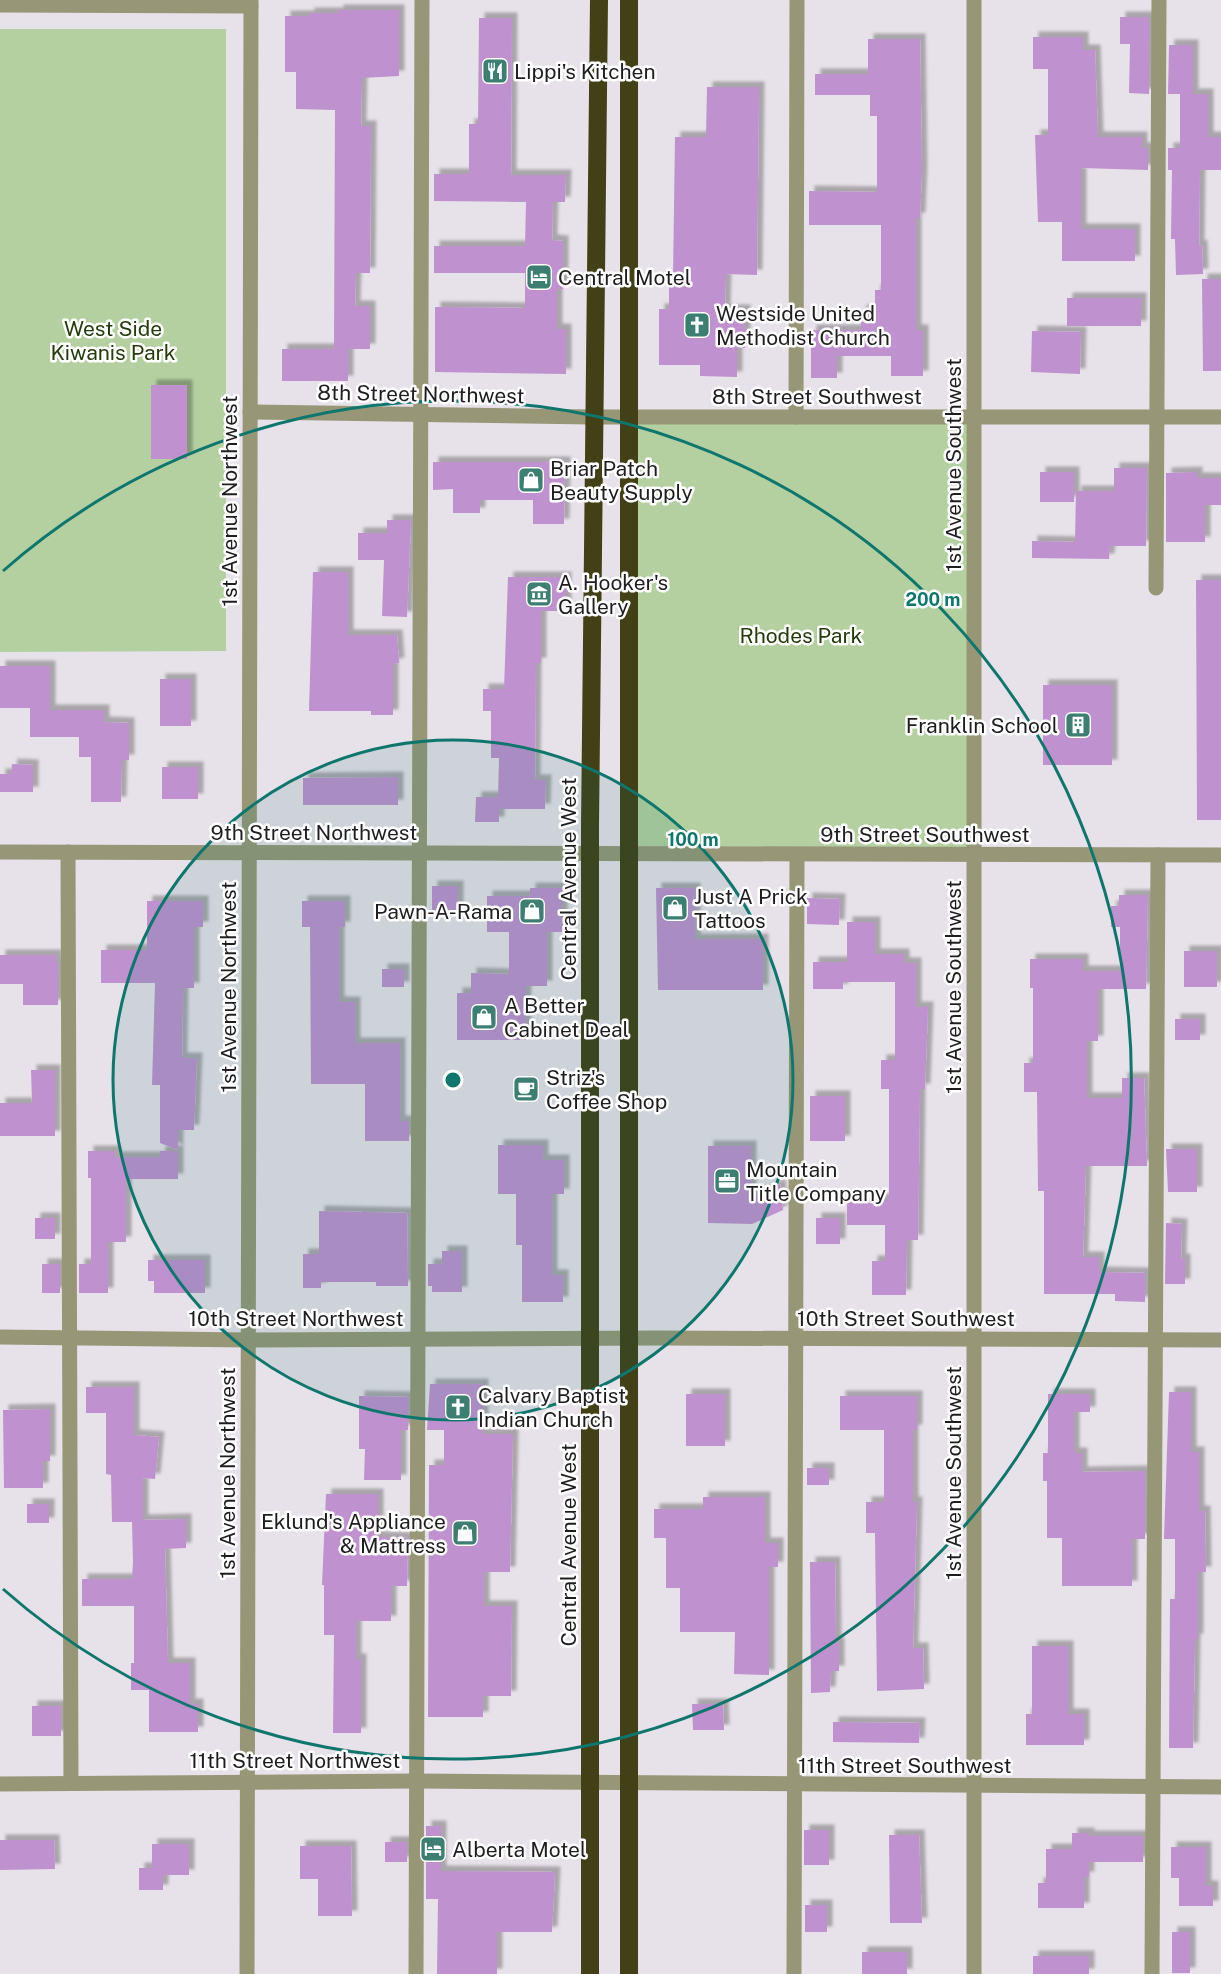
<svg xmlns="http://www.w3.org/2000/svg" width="1221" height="1974" viewBox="0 0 1221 1974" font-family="'Public Sans',sans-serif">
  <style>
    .green { fill: #b4d0a1 }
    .building { fill: #bf91ce; filter: url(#shadow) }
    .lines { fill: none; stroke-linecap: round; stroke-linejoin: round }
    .minor { stroke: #979777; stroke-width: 15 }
    .highway { stroke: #414016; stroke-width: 18 }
    .ring { fill: none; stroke: #0f766e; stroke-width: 3 }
    .labels { text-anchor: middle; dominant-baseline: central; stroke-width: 5; stroke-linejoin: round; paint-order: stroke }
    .poi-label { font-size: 21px; fill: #1f1d20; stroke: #fff; text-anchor: start }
    .park-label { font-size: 21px; fill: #243d0d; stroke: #fff }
    .street-label { font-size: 21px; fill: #1f1d20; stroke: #fff }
    .centre { fill: #0f766e; stroke: #fff; stroke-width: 3 }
    .ring-label { font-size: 18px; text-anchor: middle; font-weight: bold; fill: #0f766e; stroke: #fff; stroke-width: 5; stroke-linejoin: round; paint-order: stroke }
  </style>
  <defs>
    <filter id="shadow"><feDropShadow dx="5.5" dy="-5.5" stdDeviation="1.5" flood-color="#0004"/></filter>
  </defs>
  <rect width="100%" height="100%" fill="#e7e1e9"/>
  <g class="green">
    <polygon points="0,29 226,29 226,651 0,652"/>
    <polygon points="628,416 975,417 973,854 629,855"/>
  </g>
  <g class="building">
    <polygon points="338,10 399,10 399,76 362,78 361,126 371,126 370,273 356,273 355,306 370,306 370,349 334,349 335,110 296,109 296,72 285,72 285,16 309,16 309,13 338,13"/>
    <polygon points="1120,17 1149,17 1149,94 1129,93 1130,44 1120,44"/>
    <polygon points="479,18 512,18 511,175 566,175 565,202 553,202 552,240 563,241 563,289 557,289 557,329 566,329 566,374 435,372 435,307 525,308 525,273 434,273 434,246 525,246 526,202 434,201 434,174 469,174 469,124 478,124"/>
    <polygon points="1033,37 1083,37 1083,50 1095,50 1098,137 1142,137 1142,148 1148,148 1148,170 1081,168 1081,229 1135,229 1135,261 1062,261 1062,222 1038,222 1035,135 1048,135 1048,69 1033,69"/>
    <polygon points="868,39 920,39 922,170 920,218 916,218 916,330 923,330 923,376 891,376 891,356 837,356 837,378 811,378 811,330 861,330 861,310 875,310 875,290 881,290 881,225 809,225 809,191 877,192 877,116 870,116 870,95 815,95 815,74 868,74"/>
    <polygon points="1169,45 1193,45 1193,94 1208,94 1208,137 1221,137 1221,170 1200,170 1199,246 1202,245 1203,274 1176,275 1175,239 1171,239 1172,170 1168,170 1168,148 1180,148 1180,94 1185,94 1168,94"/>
    <polygon points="707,87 759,87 757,275 726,274 725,310 745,310 745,348 737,348 737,377 700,376 700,365 659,365 659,309 669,309 669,277 673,277 675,137 706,137"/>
    <polygon points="1202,279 1221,279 1221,371 1203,371"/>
    <rect x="1067" y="298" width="74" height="28"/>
    <polygon points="1032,331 1081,332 1080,374 1031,372"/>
    <rect x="282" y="349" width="66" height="32"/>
    <rect x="151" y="385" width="36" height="74"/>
    <polygon points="433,462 565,462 564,524 533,524 533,500 480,500 480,513 453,513 453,489 433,490"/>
    <polygon points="1114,468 1147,468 1146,546 1110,546 1109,559 1032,558 1032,541 1075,542 1076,491 1114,491"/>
    <rect x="1040" y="472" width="34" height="30"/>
    <polygon points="1197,472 1197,478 1221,478 1221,505 1205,505 1205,542 1166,542 1166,473"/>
    <polygon points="387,520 411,520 407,617 382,616 384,560 358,560 358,533 387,533"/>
    <polygon points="313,572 348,572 348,635 397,635 399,663 393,664 393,715 371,715 371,711 309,711"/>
    <polygon points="508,577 566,577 566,611 541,611 541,663 536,663 535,780 546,780 545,809 499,809 499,822 475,822 476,797 498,797 499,758 491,758 491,711 483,711 483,689 504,689"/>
    <polygon points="1196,580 1221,580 1221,820 1197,820"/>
    <polygon points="0,666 50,666 50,710 104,710 104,722 129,723 129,760 122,760 121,802 91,802 91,757 79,757 79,737 30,737 30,708 0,708"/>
    <rect x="160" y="679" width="31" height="47"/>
    <rect x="1043" y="685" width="69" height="80"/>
    <polygon points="12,764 33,765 33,792 0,792 0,774 11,774"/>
    <rect x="162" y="767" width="36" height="32"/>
    <polygon points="398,777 398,805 303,805 303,778"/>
    <rect x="432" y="886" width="26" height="27"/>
    <polygon points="530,888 562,888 562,932 547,932 547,986 526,986 526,1040 457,1040 457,993 471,993 471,973 509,974 509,932 487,932 487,896 530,896"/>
    <polygon points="656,888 695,888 695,939 763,939 763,990 658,990"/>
    <polygon points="1119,895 1148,895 1146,989 1098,989 1098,1041 1087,1041 1087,1098 1122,1098 1122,1078 1144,1078 1147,1166 1086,1166 1083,1257 1099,1257 1099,1272 1145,1273 1145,1302 1115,1301 1115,1294 1044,1294 1044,1191 1038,1191 1037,1092 1024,1092 1024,1063 1033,1063 1033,988 1030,988 1030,959 1083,959 1083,971 1120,971 1120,927 1111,927 1111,906 1119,906"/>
    <polygon points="807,898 840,899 839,925 807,924"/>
    <polygon points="147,901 203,901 203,927 194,927 194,988 183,988 182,1058 197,1058 194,1130 178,1130 178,1150 160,1143 160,1085 152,1085 155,983 101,983 101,950 147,950"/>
    <polygon points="302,901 345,901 345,927 339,927 339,1002 355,1002 355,1043 400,1043 400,1121 409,1121 409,1141 365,1141 365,1084 311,1084 310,927 302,927"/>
    <polygon points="847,922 875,922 875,954 904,954 904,963 916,963 916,1007 928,1007 925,1089 920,1089 918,1240 907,1240 906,1295 872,1295 872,1261 885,1261 885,1225 847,1225 847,1199 889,1199 889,1089 881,1089 881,1060 895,1060 895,982 843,982 843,989 813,989 813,962 847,962"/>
    <rect x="1184" y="951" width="33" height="36"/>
    <polygon points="0,955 56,955 56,962 58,962 58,1005 23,1005 23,984 0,984"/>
    <rect x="382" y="969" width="22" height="18"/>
    <rect x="1175" y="1019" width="25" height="21"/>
    <polygon points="31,1070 55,1070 55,1136 0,1136 0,1103 32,1103"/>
    <rect x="810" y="1096" width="35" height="45"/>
    <polygon points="498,1145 543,1145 543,1160 564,1160 564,1194 552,1194 552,1275 563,1275 563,1302 522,1302 522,1245 516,1245 516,1194 498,1194"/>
    <polygon points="708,1146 751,1146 751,1197 780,1184 783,1210 752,1224 708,1223"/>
    <polygon points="1166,1149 1197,1149 1197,1192 1168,1192"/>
    <polygon points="88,1151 115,1151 115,1157 160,1157 160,1151 178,1151 178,1179 126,1179 126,1242 108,1242 108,1293 79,1293 79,1264 91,1264 91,1178 88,1178"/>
    <polygon points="319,1211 407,1213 408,1286 376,1286 376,1282 321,1282 321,1288 303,1288 303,1254 319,1254"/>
    <rect x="35" y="1218" width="20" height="21"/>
    <rect x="816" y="1218" width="24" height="26"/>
    <polygon points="1166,1223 1182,1224 1181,1259 1185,1259 1185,1284 1165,1284"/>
    <polygon points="442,1251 462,1251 462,1292 432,1292 432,1286 428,1286 428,1264 442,1264"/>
    <polygon points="148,1260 205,1260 205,1293 154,1293 154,1281 148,1281"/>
    <rect x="42" y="1264" width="18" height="29"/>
    <polygon points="430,1384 483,1384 483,1434 513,1434 510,1572 484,1572 484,1606 512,1606 511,1696 483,1696 483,1717 428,1717 429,1465 444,1465 444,1430 427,1430"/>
    <polygon points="86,1387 134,1387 134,1435 159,1437 155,1479 143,1478 143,1520 186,1519 186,1548 165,1549 168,1663 190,1663 190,1704 198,1704 198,1732 149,1732 149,1690 131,1690 131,1663 134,1663 134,1606 82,1606 82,1579 132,1579 133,1562 132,1522 112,1522 111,1475 106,1474 106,1413 86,1413"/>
    <polygon points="1169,1392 1191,1392 1191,1452 1199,1452 1199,1511 1205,1511 1206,1572 1198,1572 1198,1639 1195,1639 1193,1748 1169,1748 1170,1599 1175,1599 1175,1539 1164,1539"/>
    <rect x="686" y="1394" width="39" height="52"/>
    <polygon points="1048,1394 1090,1394 1090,1412 1074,1412 1074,1453 1082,1453 1082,1472 1145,1471 1145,1539 1132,1539 1132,1586 1062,1586 1062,1538 1047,1538 1047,1481 1043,1481 1043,1453 1048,1453"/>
    <polygon points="359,1396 408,1397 408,1430 401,1430 401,1480 364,1480 365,1449 359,1449"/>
    <polygon points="840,1396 917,1396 917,1430 913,1430 913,1502 917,1502 913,1648 923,1648 924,1689 877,1691 875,1533 866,1533 866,1502 884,1502 884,1430 840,1430"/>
    <polygon points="50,1409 50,1461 43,1461 43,1488 4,1488 3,1410"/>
    <rect x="807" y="1468" width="22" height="17"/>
    <polygon points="326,1494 378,1494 378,1537 408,1538 407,1586 391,1586 391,1621 356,1621 356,1659 361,1659 361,1733 333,1733 334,1635 324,1635 324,1585 322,1585"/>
    <polygon points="703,1497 765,1497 765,1543 778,1543 778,1567 769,1567 769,1675 734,1674 735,1632 680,1632 680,1588 666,1588 666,1538 654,1538 654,1509 703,1509"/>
    <rect x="27" y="1504" width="22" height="19"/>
    <polygon points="810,1562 835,1562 836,1643 839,1643 839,1671 831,1671 830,1692 811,1693"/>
    <polygon points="1032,1646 1068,1646 1068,1714 1084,1714 1084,1745 1026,1745 1026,1714 1032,1714"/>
    <polygon points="692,1704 723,1704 724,1730 693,1730"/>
    <rect x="32" y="1706" width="29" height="30"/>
    <polygon points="833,1722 920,1723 919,1743 833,1742"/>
    <polygon points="426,1826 441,1826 441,1871 555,1872 552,1932 497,1932 497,1974 437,1974 438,1899 426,1899"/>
    <rect x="804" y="1830" width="25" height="35"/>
    <polygon points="1072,1833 1089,1833 1089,1836 1143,1836 1143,1862 1089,1862 1089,1877 1084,1877 1084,1908 1038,1908 1038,1883 1046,1883 1046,1849 1072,1849"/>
    <polygon points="889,1835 919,1835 922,1923 890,1923"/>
    <polygon points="0,1840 54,1840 55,1869 0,1870"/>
    <rect x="385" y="1842" width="22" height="20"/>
    <polygon points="152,1844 189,1844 189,1875 163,1875 163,1890 139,1890 139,1868 152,1868"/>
    <polygon points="300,1846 351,1846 352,1916 318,1916 318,1879 300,1879"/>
    <polygon points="1171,1847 1206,1847 1206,1886 1213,1886 1213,1906 1179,1906 1179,1878 1171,1878"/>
    <rect x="805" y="1905" width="22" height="27"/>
    <rect x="1172" y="1932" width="18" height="41"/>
    <rect x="862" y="1952" width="45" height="22"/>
    <rect x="1033" y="1956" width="56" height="18"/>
  </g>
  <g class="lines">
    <g class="minor">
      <polyline points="974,0 974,1974"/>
      <polyline points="0,5 251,6"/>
      <polyline points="250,412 592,417 1221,417"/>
      <polyline points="796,417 797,0"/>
      <polyline points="1156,588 1159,0"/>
      <polyline points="0,852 1221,855"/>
      <polyline points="68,852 71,1783"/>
      <polyline points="0,1337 248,1340 657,1338 1221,1340"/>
      <polyline points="0,1784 416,1781 1221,1787"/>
      <polyline points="247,1974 251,0"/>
      <polyline points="416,1974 422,0"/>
      <polyline points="794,1974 797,856"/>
      <polyline points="1152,1974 1158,855"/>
    </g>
    <g class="highway">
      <polyline points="590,1974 590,825 599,0"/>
      <polyline points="629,1974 629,0"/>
    </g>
  </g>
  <circle cx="453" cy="1080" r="340" fill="#0f766e" fill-opacity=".12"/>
  <g class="ring">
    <circle cx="453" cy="1080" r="340"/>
    <path d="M3 571A679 679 0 1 1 3 1589"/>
  </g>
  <defs>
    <symbol id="restaurant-square" viewBox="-11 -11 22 22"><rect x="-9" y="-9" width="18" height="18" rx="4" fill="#3c7f72" stroke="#fff"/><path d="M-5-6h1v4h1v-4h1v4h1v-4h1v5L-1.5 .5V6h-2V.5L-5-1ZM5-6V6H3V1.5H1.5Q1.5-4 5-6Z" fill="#fff"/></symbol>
    <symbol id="hotel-square" viewBox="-11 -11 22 22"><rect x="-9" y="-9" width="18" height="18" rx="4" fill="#3c7f72" stroke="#fff"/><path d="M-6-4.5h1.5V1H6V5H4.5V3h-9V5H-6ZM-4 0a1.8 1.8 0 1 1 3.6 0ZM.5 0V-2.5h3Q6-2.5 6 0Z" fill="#fff"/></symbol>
    <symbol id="church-square" viewBox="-11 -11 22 22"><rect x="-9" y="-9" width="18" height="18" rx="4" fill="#3c7f72" stroke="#fff"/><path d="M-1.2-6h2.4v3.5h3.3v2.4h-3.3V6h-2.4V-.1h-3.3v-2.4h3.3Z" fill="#fff"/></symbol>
    <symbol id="shop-square" viewBox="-11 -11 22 22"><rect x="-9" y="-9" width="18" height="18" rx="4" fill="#3c7f72" stroke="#fff"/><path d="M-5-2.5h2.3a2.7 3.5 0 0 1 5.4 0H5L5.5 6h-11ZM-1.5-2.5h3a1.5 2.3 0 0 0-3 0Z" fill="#fff"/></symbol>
    <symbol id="museum-square" viewBox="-11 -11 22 22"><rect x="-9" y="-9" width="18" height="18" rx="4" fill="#3c7f72" stroke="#fff"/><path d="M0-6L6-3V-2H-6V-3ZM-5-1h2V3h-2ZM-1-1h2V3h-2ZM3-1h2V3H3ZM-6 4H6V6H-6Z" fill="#fff"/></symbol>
    <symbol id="building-square" viewBox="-11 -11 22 22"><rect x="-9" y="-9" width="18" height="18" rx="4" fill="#3c7f72" stroke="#fff"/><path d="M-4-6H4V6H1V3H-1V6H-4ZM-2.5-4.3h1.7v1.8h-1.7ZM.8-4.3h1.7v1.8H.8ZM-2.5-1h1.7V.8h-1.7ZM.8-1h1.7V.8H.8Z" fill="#fff"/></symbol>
    <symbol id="cafe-square" viewBox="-11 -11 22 22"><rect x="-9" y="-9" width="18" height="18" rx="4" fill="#3c7f72" stroke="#fff"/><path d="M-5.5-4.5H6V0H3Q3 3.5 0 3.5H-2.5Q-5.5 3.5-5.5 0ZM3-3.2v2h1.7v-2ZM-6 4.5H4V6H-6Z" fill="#fff"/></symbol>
    <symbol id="office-square" viewBox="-11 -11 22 22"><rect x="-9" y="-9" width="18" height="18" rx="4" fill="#3c7f72" stroke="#fff"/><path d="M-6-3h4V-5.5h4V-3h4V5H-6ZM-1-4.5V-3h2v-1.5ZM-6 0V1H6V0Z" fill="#fff"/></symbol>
  </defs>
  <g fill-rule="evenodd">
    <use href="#restaurant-square" x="480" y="56" width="30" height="30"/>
    <use href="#hotel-square" x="524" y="262" width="30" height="30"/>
    <use href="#church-square" x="682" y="310" width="30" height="30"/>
    <use href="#shop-square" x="516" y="465" width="30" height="30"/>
    <use href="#museum-square" x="524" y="579" width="30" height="30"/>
    <use href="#building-square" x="1063" y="710" width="30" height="30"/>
    <use href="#shop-square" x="660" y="893" width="30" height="30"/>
    <use href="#shop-square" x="517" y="896" width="30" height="30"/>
    <use href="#shop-square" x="469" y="1002" width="30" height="30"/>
    <use href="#cafe-square" x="511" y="1074" width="30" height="30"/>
    <use href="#office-square" x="712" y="1166" width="30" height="30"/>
    <use href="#church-square" x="443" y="1392" width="30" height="30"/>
    <use href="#shop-square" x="450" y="1518" width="30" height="30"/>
    <use href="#hotel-square" x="418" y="1834" width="30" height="30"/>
  </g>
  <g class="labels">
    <g class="poi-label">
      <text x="514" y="71">Lippi's Kitchen</text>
      <text x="558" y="277">Central Motel</text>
      <text x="716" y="313">Westside United<tspan x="716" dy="24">Methodist Church</tspan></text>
      <text x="550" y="468">Briar Patch<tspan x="550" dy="24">Beauty Supply</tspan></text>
      <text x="558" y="582">A. Hooker's<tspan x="558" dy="24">Gallery</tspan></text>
      <text x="1058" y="725" text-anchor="end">Franklin School</text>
      <text x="694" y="896">Just A Prick<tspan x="694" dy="24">Tattoos</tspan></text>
      <text x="512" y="911" text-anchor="end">Pawn-A-Rama</text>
      <text x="504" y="1005">A Better<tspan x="504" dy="24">Cabinet Deal</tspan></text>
      <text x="546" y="1077">Striz's<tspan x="546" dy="24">Coffee Shop</tspan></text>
      <text x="746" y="1169">Mountain<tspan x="746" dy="24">Title Company</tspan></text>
      <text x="478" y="1395">Calvary Baptist<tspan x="478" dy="24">Indian Church</tspan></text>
      <text x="446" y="1521" text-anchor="end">Eklund's Appliance<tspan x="446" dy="24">&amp; Mattress</tspan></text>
      <text x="452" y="1849">Alberta Motel</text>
    </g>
    <g class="park-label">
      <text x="113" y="328">West Side<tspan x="113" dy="24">Kiwanis Park</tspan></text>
      <text x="801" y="635">Rhodes Park</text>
    </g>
    <g class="street-label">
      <text transform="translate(421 394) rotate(1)">8th Street Northwest</text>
      <text x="817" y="396">8th Street Southwest</text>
      <text transform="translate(953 465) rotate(-90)">1st Avenue Southwest</text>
      <text transform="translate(229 501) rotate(-90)">1st Avenue Northwest</text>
      <text x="314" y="832">9th Street Northwest</text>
      <text x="925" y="834">9th Street Southwest</text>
      <text transform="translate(568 879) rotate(-90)">Central Avenue West</text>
      <text transform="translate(228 987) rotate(-90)">1st Avenue Northwest</text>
      <text transform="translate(953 987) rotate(-90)">1st Avenue Southwest</text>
      <text x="296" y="1318">10th Street Northwest</text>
      <text x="906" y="1318">10th Street Southwest</text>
      <text transform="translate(227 1473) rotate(-90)">1st Avenue Northwest</text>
      <text transform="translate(953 1473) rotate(-90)">1st Avenue Southwest</text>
      <text transform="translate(568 1545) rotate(-90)">Central Avenue West</text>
      <text x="295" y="1760">11th Street Northwest</text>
      <text x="905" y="1765">11th Street Southwest</text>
    </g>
  </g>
  <circle cx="453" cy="1080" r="9" class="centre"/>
  <g class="ring-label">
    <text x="933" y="606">200 m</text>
    <text x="693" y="846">100 m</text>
  </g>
</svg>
